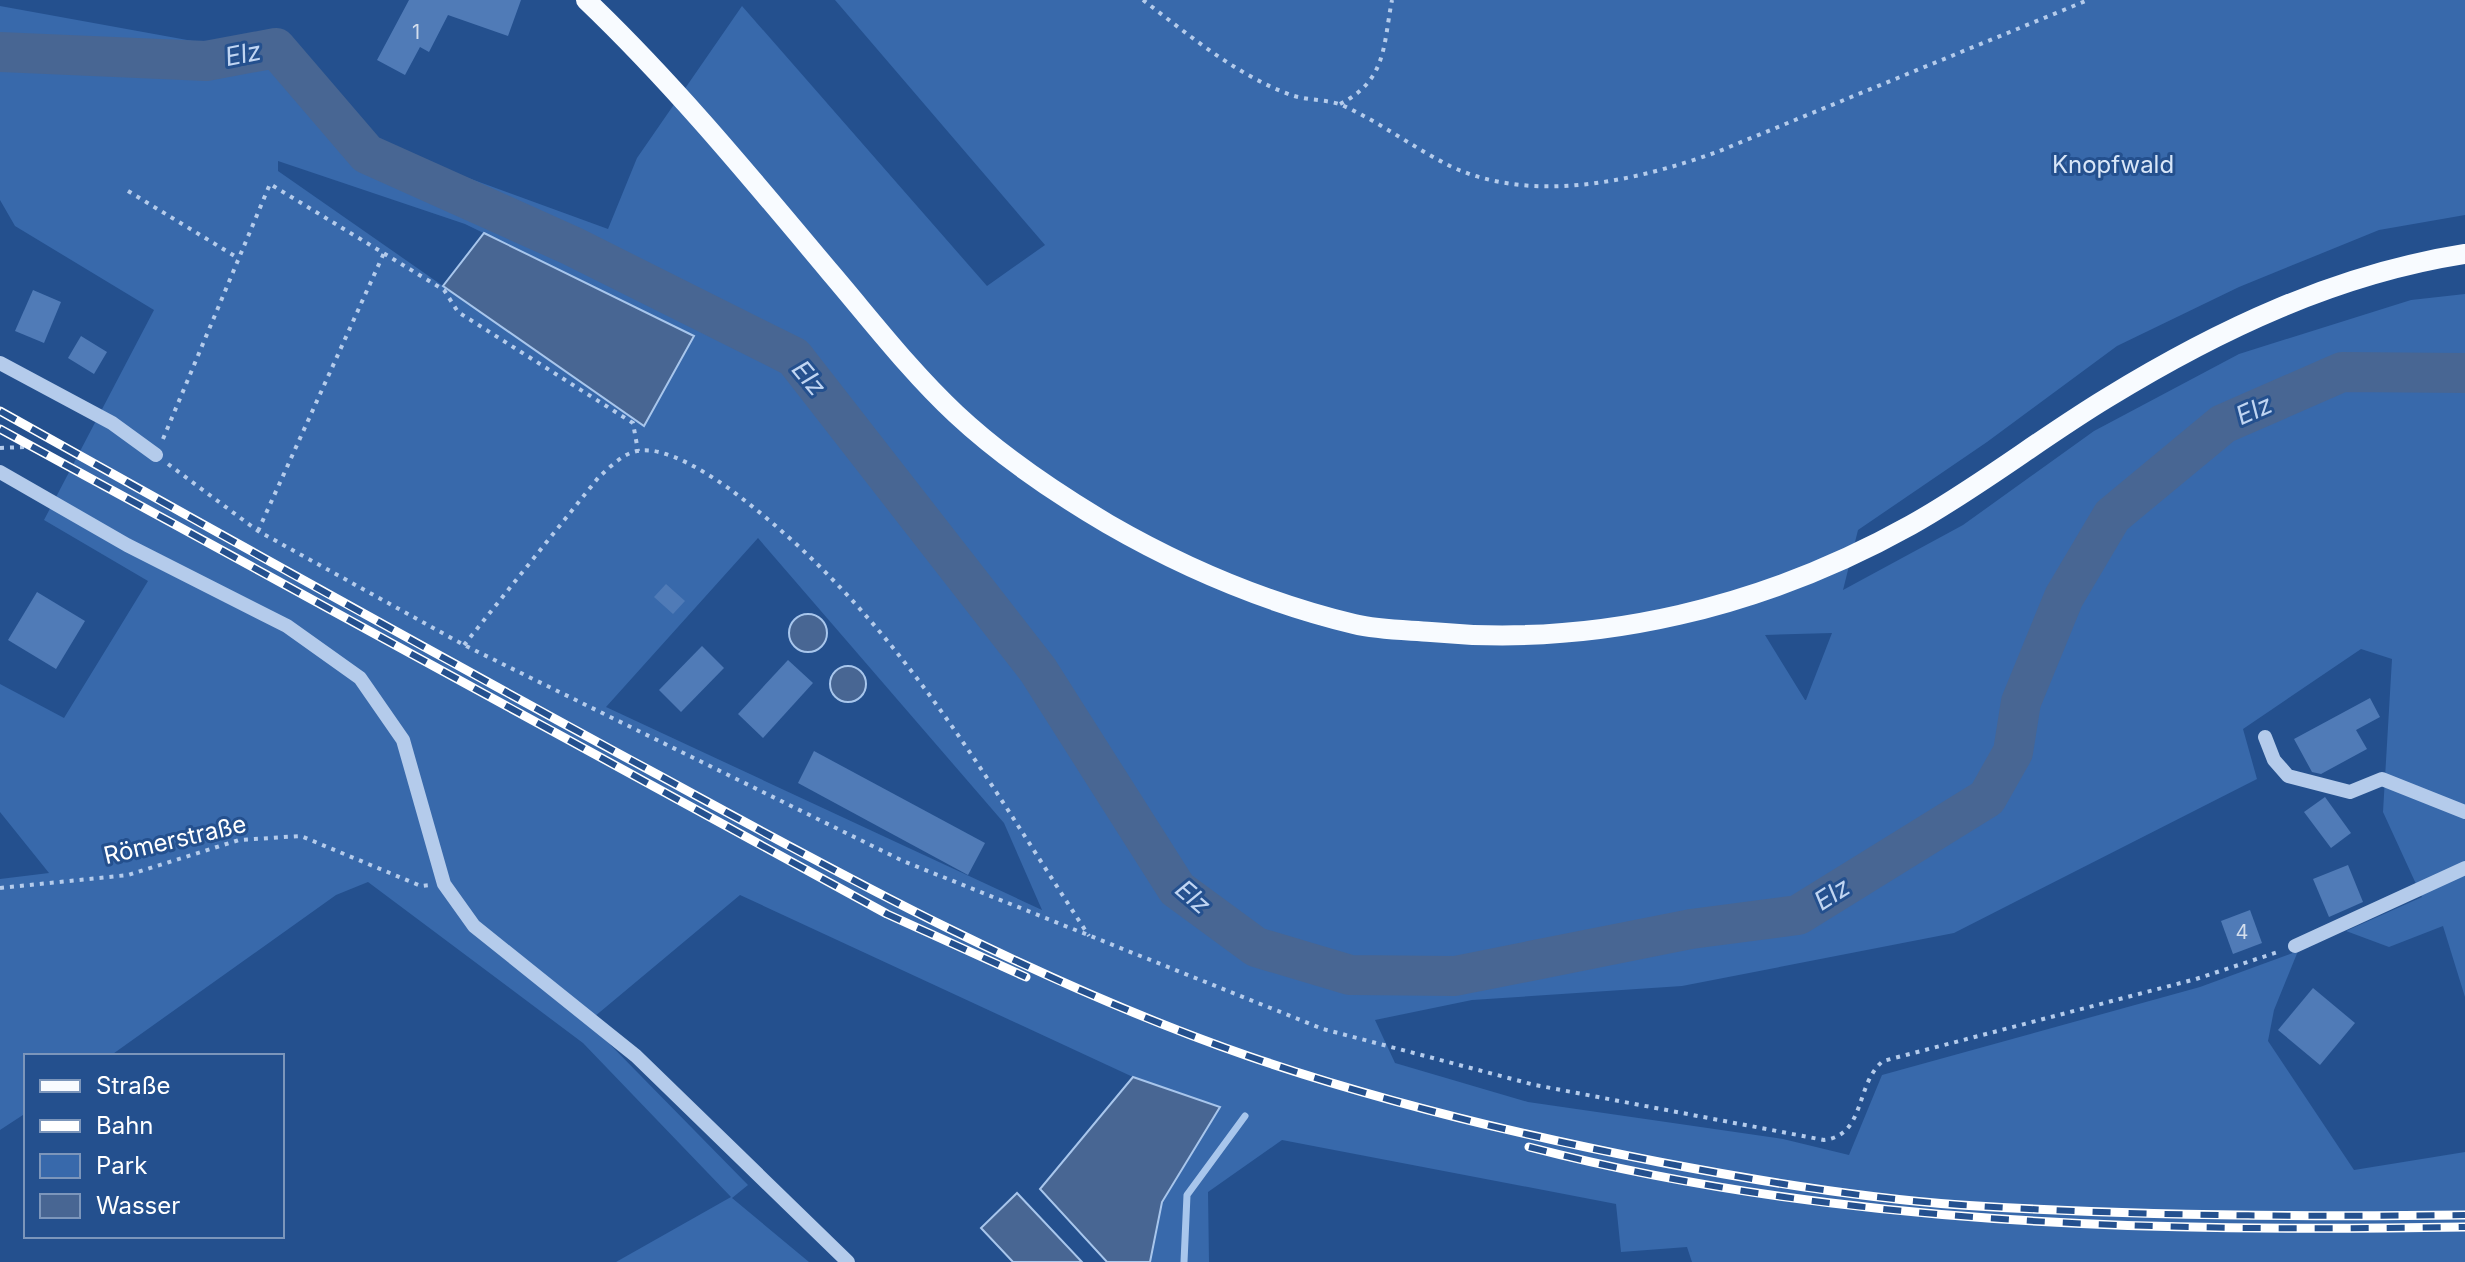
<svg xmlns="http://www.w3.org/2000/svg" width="2465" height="1262" font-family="Inter,sans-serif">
<rect width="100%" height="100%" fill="#24508e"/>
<path fill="#3869ab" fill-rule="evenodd" d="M835 0H2465V215L2379 230 2239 287 2117 346 1987 442 1858 530 1843 590 1963 525 2094 431 2239 354 2411 300 2465 294V997L2443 926 2389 947 2346 931 2422 897 2383 812 2392 659 2361 649 2243 729 2257 779 1954 933 1682 986 1472 1000 1375 1020 1395 1063 1528 1102 1783 1139 1849 1155 1882 1075 2200 987 2298 951 2274 1010 2268 1041 2354 1170 2465 1152V1262H1692L1687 1247 1621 1252 1616 1204 1282 1140 1208 1192 1209 1262H1150L1162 1203 1220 1107 1133 1077 740 895 588 1022 748 1185 732 1198 809 1262H616L731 1197 583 1043 368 882 336 895 110 1056H26V1113L0 1130V879L49 873 0 812V684L64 718 148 581 44 520 154 310 15 226 0 200V6L286 58 378 145 608 229 637 158 742 6 987 286 1045 245ZM278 161 465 224 693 336 644 426 278 171ZM758 538 1004 823 1042 910 606 707ZM1832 633 1806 700H1805L1765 635Z"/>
<g fill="#486693" stroke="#a8c6ec" stroke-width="2">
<polygon points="484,233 694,336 644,426 443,286"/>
<circle cx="808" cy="633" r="19"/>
<circle cx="848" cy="684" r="18"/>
<polygon points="1133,1077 1220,1107 1162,1202 1150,1262 1107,1262 1040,1189"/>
<polygon points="1017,1193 1082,1262 1013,1262 981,1228"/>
</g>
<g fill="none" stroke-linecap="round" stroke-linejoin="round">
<polyline stroke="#a8c6ec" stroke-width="7" points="1184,1262 1187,1195 1245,1116"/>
<polyline stroke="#486693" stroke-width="40" points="0,52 206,61 276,48 367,154 572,246 794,357 1038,670 1177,889 1256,947 1350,975 1455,976 1691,929 1798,915 1987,798 2013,752 2021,702 2064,597 2112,516 2223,424 2342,372 2465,373"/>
</g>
<g fill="#507bb7">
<polygon points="409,0 521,0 508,36 448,15 429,52 420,47 405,75 377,60"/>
<polygon points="33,290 61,302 44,343 15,331"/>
<polygon points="81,336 107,352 94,374 68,358"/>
<polygon points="666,584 685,601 673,614 654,597"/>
<polygon points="37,592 85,621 56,669 8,640"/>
<polygon points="702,646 724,668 681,712 659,690"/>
<polygon points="788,660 813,683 763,738 738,714"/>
<polygon points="2370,698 2380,717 2356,730 2367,749 2321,774 2312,772 2294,739"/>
<polygon points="814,751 985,843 968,875 798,783"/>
<polygon points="2325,797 2351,833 2331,848 2304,812"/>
<polygon points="2348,865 2363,902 2329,917 2313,879"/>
<polygon points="2250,910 2262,943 2233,954 2221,921"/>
<polygon points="2313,988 2355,1023 2320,1065 2278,1030"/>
</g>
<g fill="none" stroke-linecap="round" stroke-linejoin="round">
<g stroke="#b4cbeb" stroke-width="4" stroke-dasharray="4 6" stroke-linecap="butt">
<path d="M1143 0C1189 35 1236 75 1291 95 1308 101 1329 99 1344 106 1381 123 1414 148 1450 166 1532 205 1636 181 1717 152L2088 0"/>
<path d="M1340 104C1387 80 1383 46 1392 0"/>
<polyline points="128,191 238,258"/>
<polyline points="163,439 270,184 444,290 458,312 633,423 638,451"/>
<polyline points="0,448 25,447"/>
<path d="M168 464 258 531 464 645 903 861 1323 1029 1535 1085 1824 1140C1866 1135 1855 1084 1883 1061L2196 979 2278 952"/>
<polyline points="258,531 384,253"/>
<path d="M464 645 598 478C609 468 622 454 637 451 665 445 710 475 731 490 895 613 979 768 1089 936"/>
<polyline points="0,888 128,875 239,840 301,836 421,886 429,885"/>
</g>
<g stroke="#b4cbeb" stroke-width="14">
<polyline points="0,363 112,423 156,455"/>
<polyline points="0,472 127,545 287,626 360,678 403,740 444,884 474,926 636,1056 848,1262"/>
<polyline points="2265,737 2274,760 2288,776 2350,792 2382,779 2465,812"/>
<polyline points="2295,946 2465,868"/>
</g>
<path stroke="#f8fbff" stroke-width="20" d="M586 0C674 84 752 179 830 272 871 320 910 371 956 414 1002 457 1054 492 1108 524 1186 569 1267 603 1354 624 1379 630 1406 630 1431 632 1598 648 1766 606 1911 525 1979 487 2041 438 2107 398 2218 330 2336 274 2465 254"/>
<defs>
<g id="rail">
<path d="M0 411C220 534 440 657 662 777 852 881 1043 985 1248 1056 1382 1102 1520 1135 1659 1162 1758 1181 1860 1198 1961 1205 2129 1216 2297 1217 2465 1215"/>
<polyline points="0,429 887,914 1026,977"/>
<path d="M1529 1147C1835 1226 2151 1232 2465 1227"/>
</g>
</defs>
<use href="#rail" stroke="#fff" stroke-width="9"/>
<use href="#rail" stroke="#24508e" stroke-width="6" stroke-dasharray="18" stroke-linecap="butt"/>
</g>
<g text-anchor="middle" stroke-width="6" stroke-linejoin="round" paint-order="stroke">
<g font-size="20" fill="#d3deed">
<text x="416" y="39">1</text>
<text x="2242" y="939">4</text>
</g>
<g font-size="24" fill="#d8e6f8" stroke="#24508e">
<text x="2113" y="173">Knopfwald</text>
</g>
<g font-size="24" fill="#fff" stroke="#24508e">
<text transform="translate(175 840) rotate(-13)" y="8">Römerstraße</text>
</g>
<g font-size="26" font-style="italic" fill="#c0d5f2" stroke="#24508e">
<text transform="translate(243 54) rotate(-11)" y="9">Elz</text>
<text transform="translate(809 378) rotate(50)" y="9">Elz</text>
<text transform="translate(2254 410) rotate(-24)" y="9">Elz</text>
<text transform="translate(1832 894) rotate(-32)" y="9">Elz</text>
<text transform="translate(1193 897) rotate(41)" y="9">Elz</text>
</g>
</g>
<rect x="24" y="1054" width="260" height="184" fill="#24508e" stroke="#7c96bb" stroke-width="2"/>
<rect x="40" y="1080" width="40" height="12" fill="#f8fbff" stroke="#7c96bb" stroke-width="2"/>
<text x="96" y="1094" font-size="24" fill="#ffffff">Straße</text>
<rect x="40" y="1120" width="40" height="12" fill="#ffffff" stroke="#7c96bb" stroke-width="2"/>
<text x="96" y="1134" font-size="24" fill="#ffffff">Bahn</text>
<rect x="40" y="1154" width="40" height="24" fill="#3869ab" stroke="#7c96bb" stroke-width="2"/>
<text x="96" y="1174" font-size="24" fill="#ffffff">Park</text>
<rect x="40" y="1194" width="40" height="24" fill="#486693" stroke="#7c96bb" stroke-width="2"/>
<text x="96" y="1214" font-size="24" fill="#ffffff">Wasser</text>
</svg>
